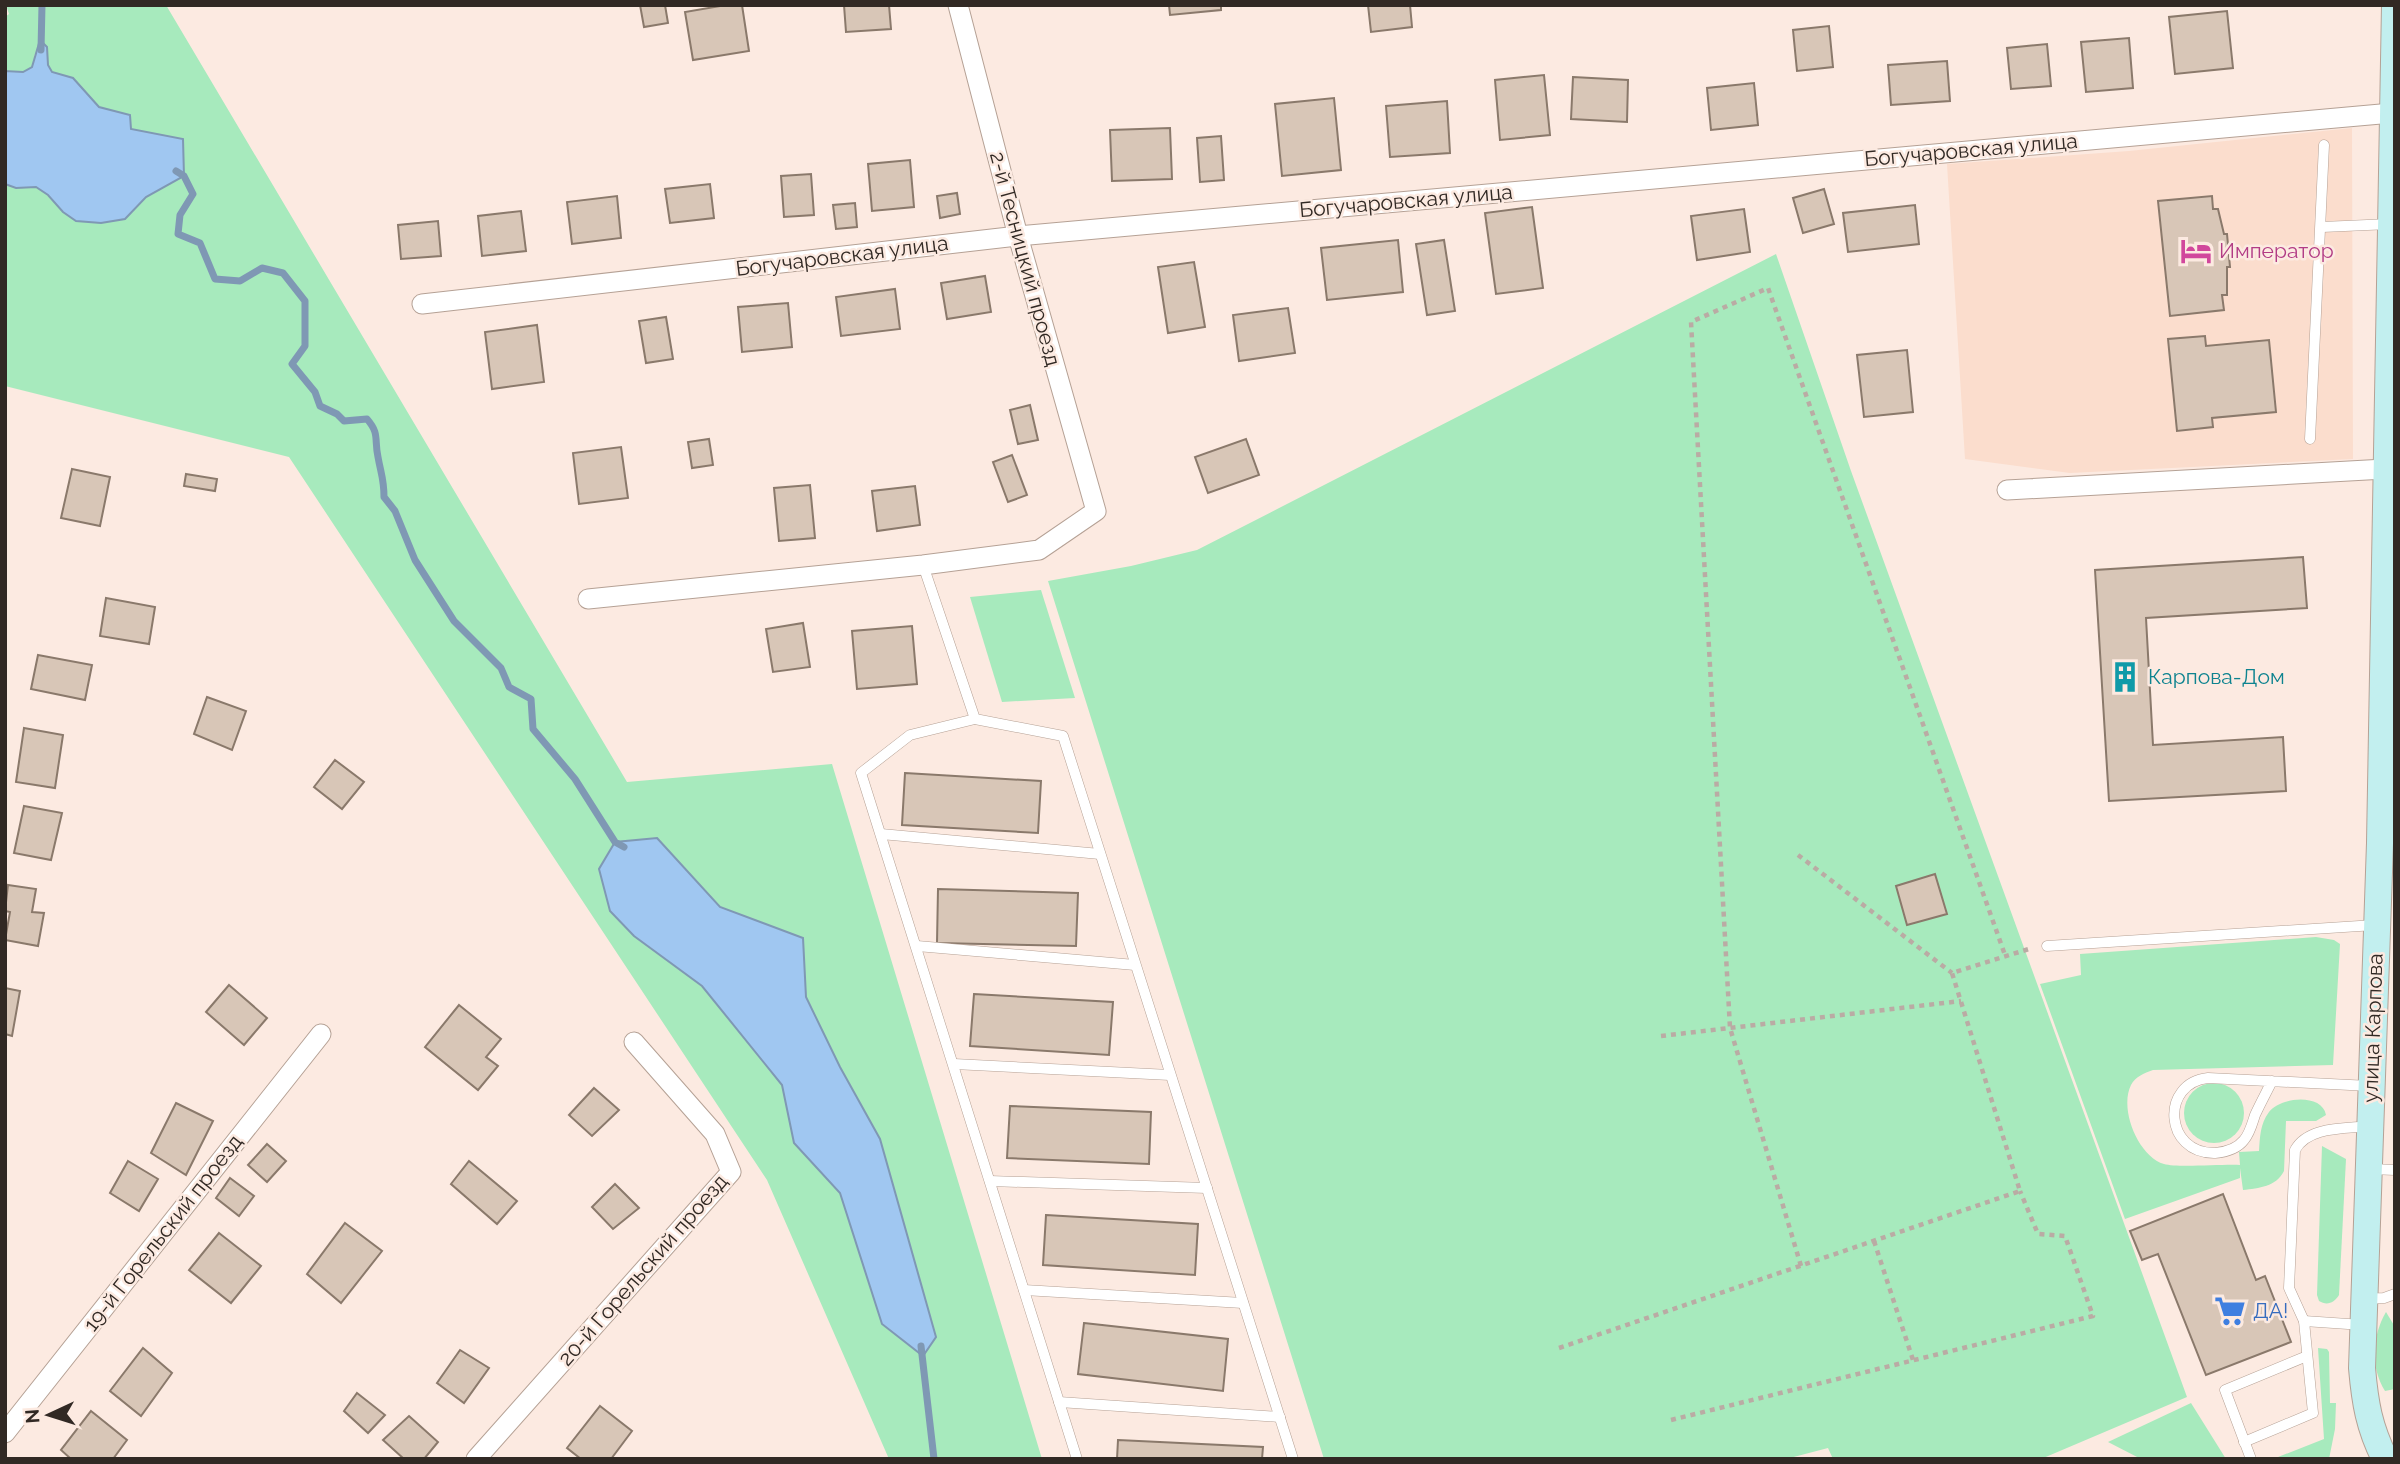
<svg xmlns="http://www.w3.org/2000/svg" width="2400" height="1464" font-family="Raleway,sans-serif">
<rect width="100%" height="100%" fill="#fceae1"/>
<polygon fill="#fbddcd" points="2352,128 2353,459 2070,473 1965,459 1947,164 2129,151"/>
<g fill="#a7eabd" fill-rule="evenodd">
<path d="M6 5H166L627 782 832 764 1042 1459H889L767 1180 289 457 5 386V184C16 188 22 186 33 187 46 188 55 203 63 212L125 219 146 197 183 176 131 129 130 115 99 107 73 78 52 73 48 65 47 47 35 54 32 67 23 72 5 71V17L9 14ZM657 838 720 907 803 938 806 997 840 1067 882 1324 840 1193 794 1143 782 1085 702 986 634 936Z"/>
<polygon points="1776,254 1851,471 2187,1397 2041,1459 1833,1459 1828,1448 1786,1459 1324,1459 1048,581 1131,566 1197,550"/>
<polygon points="1041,590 1075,698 1002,702 970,597"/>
<path d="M2316 937 2334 940 2340 944 2333 1065 2153 1070C2144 1073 2135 1077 2131 1085 2119 1109 2138 1156 2164 1164 2177 1168 2222 1164 2240 1165L2239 1152 2259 1151C2260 1137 2260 1124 2269 1112 2280 1097 2322 1093 2326 1115L2316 1121H2286L2284 1171C2276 1187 2259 1188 2243 1190L2240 1168V1178L2125 1219 2040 984 2081 975 2080 954Z"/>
<circle cx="2214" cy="1113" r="30"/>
<path d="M2322 1146 2346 1159 2339 1295C2334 1303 2327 1306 2319 1301L2317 1295Z"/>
<path d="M2386 1312 2395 1327V1389L2385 1391C2370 1367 2372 1336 2386 1312Z"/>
<polygon points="2318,1348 2327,1349 2329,1352 2330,1403 2336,1403 2335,1429 2329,1459 2273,1459 2324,1439"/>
<polygon points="2191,1403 2226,1459 2141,1459 2108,1442"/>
</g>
<g fill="#a0c7f1" stroke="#7f98b4" stroke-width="2">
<polygon points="40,40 47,47 48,65 52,72 73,78 99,107 130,115 131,129 183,139 184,176 146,197 125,219 101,223 76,221 63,212 48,195 36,187 16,188 5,184 5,71 23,72 32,67"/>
<polygon points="657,838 720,907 803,938 806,997 840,1067 880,1139 936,1337 923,1356 882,1324 840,1193 794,1143 782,1085 702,986 634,936 610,911 599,869 615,842"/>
</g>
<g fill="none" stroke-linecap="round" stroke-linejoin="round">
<g stroke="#7f98b4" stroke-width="7">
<polyline points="41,50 42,5"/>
<path d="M176 171 184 176 193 194 180 215 178 234 200 243 215 279 240 281 262 268 283 273 305 301V346L292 364 315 392 320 406 337 414 344 421 367 419C380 434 374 439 378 457 381 474 384 479 384 497L395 511 415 560 454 621 501 668 509 687 531 699 533 729 575 779 615 842 624 847"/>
<polyline points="921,1346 934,1459"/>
</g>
</g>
<g fill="#d8c6b7" stroke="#8a796b" stroke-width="2">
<polygon points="640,5 665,5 668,23 644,27"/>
<polygon points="726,5 742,5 749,51 693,60 685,12"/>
<polygon points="844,5 889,5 891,29 846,32"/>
<polygon points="1169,5 1221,5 1221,10 1170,15"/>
<polygon points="1368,5 1410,5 1412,27 1371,32"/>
<polygon points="2227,11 2233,68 2175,74 2169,17"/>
<polygon points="1829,26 1833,67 1797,71 1793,30"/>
<polygon points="2129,38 2133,88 2086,92 2081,42"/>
<polygon points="2047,44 2051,86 2011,89 2007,48"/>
<polygon points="1947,61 1950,101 1891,105 1888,65"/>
<polygon points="1544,75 1550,135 1500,140 1495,80"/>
<polygon points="1573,77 1628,80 1627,122 1571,119"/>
<polygon points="1754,83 1758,125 1711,130 1707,88"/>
<polygon points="1334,98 1341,170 1282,176 1275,104"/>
<polygon points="1447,101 1450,153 1390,157 1386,106"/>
<polygon points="1170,128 1172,179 1112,181 1110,130"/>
<polygon points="1221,136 1224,180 1200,182 1197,138"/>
<polygon points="910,160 914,207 872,211 868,164"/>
<polygon points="811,174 814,215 784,217 781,176"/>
<polygon points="710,184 714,218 670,223 665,189"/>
<polygon points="1824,189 1834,224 1803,233 1793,198"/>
<polygon points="957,193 960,214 940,218 937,196"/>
<polygon points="617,196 621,238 572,244 567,202"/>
<polygon points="2212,196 2213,209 2218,209 2224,234 2227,234 2230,267 2227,267 2227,295 2222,295 2224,310 2170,316 2158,201"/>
<polygon points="855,203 857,227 836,229 833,205"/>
<polygon points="1915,205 1919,244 1848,252 1843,213"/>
<polygon points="1532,207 1543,288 1496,294 1485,213"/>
<polygon points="1744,209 1750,252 1697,260 1691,216"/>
<polygon points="521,211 526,251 482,256 478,216"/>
<polygon points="438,221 441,256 401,259 398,225"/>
<polygon points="1398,240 1403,292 1327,300 1321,248"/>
<polygon points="1444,240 1455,311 1427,315 1416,244"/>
<polygon points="1194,262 1205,327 1168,333 1158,267"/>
<polygon points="985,276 991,312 947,319 941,283"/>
<polygon points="895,289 900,329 841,336 836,297"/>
<polygon points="788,303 792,347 742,352 738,307"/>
<polygon points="1288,308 1295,353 1239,361 1233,315"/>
<polygon points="666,317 673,359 646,363 639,321"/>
<polygon points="537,325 544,382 492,389 485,332"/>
<polygon points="2205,336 2206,346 2269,340 2276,412 2212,418 2213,427 2177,431 2168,339"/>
<polygon points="1907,350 1913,412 1864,417 1857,355"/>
<polygon points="1030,405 1038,440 1018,444 1010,410"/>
<polygon points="709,439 713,465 692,468 688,442"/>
<polygon points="1246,439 1259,475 1208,493 1195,457"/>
<polygon points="621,447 628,498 579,504 573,453"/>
<polygon points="1012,455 1027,495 1008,502 993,462"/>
<polygon points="72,469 110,477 100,526 61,518"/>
<polygon points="186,474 217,479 215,491 184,486"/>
<polygon points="810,485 815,538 779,541 774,488"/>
<polygon points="915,486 920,525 877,531 872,491"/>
<polygon points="2303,557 2307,608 2146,618 2153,745 2283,737 2286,791 2109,801 2095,570"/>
<polygon points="106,598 155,607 149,644 100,636"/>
<polygon points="803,623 810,667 773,672 766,629"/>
<polygon points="912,626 917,684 857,689 852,631"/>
<polygon points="38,655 92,665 85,700 31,689"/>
<polygon points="207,697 246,711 232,750 194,734"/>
<polygon points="24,728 63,735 55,788 16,782"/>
<polygon points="335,760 364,782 342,809 314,787"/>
<polygon points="905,773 1041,781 1038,833 902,825"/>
<polygon points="24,806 62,813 51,860 14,853"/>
<polygon points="1935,874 1947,914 1907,925 1896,886"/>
<polygon points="8,885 36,889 32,912 44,913 38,946 5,940 10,912 5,911"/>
<polygon points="938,889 1078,893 1076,946 937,943"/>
<polygon points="229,985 267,1018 244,1045 206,1012"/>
<polygon points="5,988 20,991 12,1036 5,1034"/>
<polygon points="974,994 1113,1002 1109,1055 970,1046"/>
<polygon points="459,1005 501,1039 486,1057 498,1066 478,1090 425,1047"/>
<polygon points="594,1088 619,1110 592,1136 569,1115"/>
<polygon points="176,1103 213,1121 186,1175 151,1153"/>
<polygon points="1010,1106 1151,1112 1149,1164 1007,1158"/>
<polygon points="267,1144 286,1161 267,1182 248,1165"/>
<polygon points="128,1161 158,1179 139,1211 110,1193"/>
<polygon points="469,1161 517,1201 497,1224 451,1184"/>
<polygon points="230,1178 254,1196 239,1216 216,1198"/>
<polygon points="615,1184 639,1208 613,1229 592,1207"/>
<polygon points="2223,1194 2256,1280 2265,1276 2291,1342 2206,1375 2158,1254 2142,1260 2130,1231"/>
<polygon points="1046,1215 1198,1224 1195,1275 1043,1265"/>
<polygon points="345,1223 382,1251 341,1303 307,1274"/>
<polygon points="219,1233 261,1266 231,1303 189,1270"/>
<polygon points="1084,1323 1228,1339 1223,1391 1078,1374"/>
<polygon points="143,1348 172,1373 141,1416 110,1391"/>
<polygon points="460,1350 489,1368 464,1403 437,1383"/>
<polygon points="357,1393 385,1415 368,1433 344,1411"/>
<polygon points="600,1406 632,1431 611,1459 581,1459 567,1448"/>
<polygon points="91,1411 127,1440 113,1459 71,1459 61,1450"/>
<polygon points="409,1416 438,1442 424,1459 404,1459 383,1440"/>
<polygon points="1118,1440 1263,1447 1262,1459 1117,1459"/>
</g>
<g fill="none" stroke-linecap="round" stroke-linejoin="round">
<defs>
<g id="service">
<polyline points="2322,227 2390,224"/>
<polyline points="2310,439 2324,145"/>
<polyline points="923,565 975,719 1063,736 1293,1459"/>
<polyline points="975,719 910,735 861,773 1077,1459"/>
<polyline points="881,834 1100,854"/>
<polyline points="917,946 1135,965"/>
<polyline points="2047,946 2375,925"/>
<polyline points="954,1064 1170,1075"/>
<path d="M2272 1081C2266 1093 2260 1104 2255 1115 2252 1124 2250 1133 2244 1140 2237 1149 2226 1152 2215 1153 2164 1154 2160 1083 2208 1078L2370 1086"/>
<polyline points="2371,1169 2395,1170"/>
<polyline points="990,1181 1207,1188"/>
<polyline points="1024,1290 1243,1303"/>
<polyline points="2365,1299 2384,1298 2395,1294"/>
<polyline points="2304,1321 2363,1325"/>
<polyline points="1059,1402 1280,1417"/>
<path d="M2244 1442 2313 1413 2304 1321 2289 1288 2295 1150C2308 1126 2345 1129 2370 1126"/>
<polyline points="2251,1459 2225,1390 2307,1356"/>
</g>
<g id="minor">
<polyline points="422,304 1018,236 2392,113"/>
<polyline points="2007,490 2385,469"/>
<polyline points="588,599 923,565 1039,550 1096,511 1018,236 958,5"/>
<polyline points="5,1433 321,1034"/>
<polyline points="476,1459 731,1172 715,1134 634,1042"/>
</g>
<path id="secondary" d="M2385 1459C2369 1427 2365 1403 2362 1368L2380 843 2395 5"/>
</defs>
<use href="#service" stroke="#b5a195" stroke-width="11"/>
<use href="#minor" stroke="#b5a195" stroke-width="21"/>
<use href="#secondary" stroke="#b5a195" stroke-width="28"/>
<g stroke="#baaba4" stroke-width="4.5" stroke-dasharray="5 5" stroke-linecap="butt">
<polyline points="1798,855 1952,973"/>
<polyline points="1661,1036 1961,1001"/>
<polyline points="1874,1241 1913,1360"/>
<polyline points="1801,1266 1730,1028 1691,322 1768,288 2005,955"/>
<polyline points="1559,1348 2020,1191 1952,973 2032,948"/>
<polyline points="1671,1420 2093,1316 2065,1236 2038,1234 2020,1191"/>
</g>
<use href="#service" stroke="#fff" stroke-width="10"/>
<use href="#minor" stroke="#fff" stroke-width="19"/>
<use href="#secondary" stroke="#c2efef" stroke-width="26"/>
</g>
<defs>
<symbol id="hotel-bare" viewBox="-9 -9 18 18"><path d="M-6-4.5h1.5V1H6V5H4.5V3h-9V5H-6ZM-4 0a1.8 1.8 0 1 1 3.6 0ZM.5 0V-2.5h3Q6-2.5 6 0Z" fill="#d1479c" stroke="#fceae1" stroke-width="2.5" paint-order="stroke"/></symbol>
<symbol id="building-bare" viewBox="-9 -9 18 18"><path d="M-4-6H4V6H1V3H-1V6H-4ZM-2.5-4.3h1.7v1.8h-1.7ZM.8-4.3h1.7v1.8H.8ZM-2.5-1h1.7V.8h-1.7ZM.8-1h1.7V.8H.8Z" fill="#0f9aa8" stroke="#fceae1" stroke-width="2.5" paint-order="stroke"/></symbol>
<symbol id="supermarket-bare" viewBox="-9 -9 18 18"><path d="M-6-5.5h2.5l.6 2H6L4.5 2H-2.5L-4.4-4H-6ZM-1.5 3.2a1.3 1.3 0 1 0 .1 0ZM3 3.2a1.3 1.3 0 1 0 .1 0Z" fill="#3f7fe0" stroke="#fceae1" stroke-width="2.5" paint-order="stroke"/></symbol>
</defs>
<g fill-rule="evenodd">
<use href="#hotel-bare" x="2174" y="229" width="44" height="44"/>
<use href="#building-bare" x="2103" y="655" width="44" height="44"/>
<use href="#supermarket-bare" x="2208" y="1289" width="44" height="44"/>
</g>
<g text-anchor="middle" stroke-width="5" stroke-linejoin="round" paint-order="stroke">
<g font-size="21" fill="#312924" stroke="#fceae1">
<text transform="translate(1971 150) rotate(-5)" y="7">Богучаровская улица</text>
<text transform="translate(1406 201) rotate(-5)" y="7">Богучаровская улица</text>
<text transform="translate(842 256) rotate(-7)" y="7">Богучаровская улица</text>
<text transform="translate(1025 259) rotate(75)" y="7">2-й Тесницкий проезд</text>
<text transform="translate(2373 1028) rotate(-88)" y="7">улица Карпова</text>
<text transform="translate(163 1233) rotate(-52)" y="7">19-й Горельский проезд</text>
<text transform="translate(643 1270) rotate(-49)" y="7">20-й Горельский проезд</text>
</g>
<g font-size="21" fill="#b23c85" stroke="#fceae1" text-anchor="start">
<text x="2219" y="258">Император</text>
</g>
<g font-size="21" fill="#0d838f" stroke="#fceae1" text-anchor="start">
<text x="2148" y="684">Карпова-Дом</text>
</g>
<g font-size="21" fill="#366cbe" stroke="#fceae1" text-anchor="start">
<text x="2253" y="1318">ДА!</text>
</g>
</g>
<rect width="2400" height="1464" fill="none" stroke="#312924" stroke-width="14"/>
<g transform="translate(49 1415) rotate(266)" stroke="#fceae1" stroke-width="5" paint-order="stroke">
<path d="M0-5L12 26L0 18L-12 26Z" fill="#312924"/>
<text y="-10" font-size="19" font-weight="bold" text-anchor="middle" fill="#312924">N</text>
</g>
</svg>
